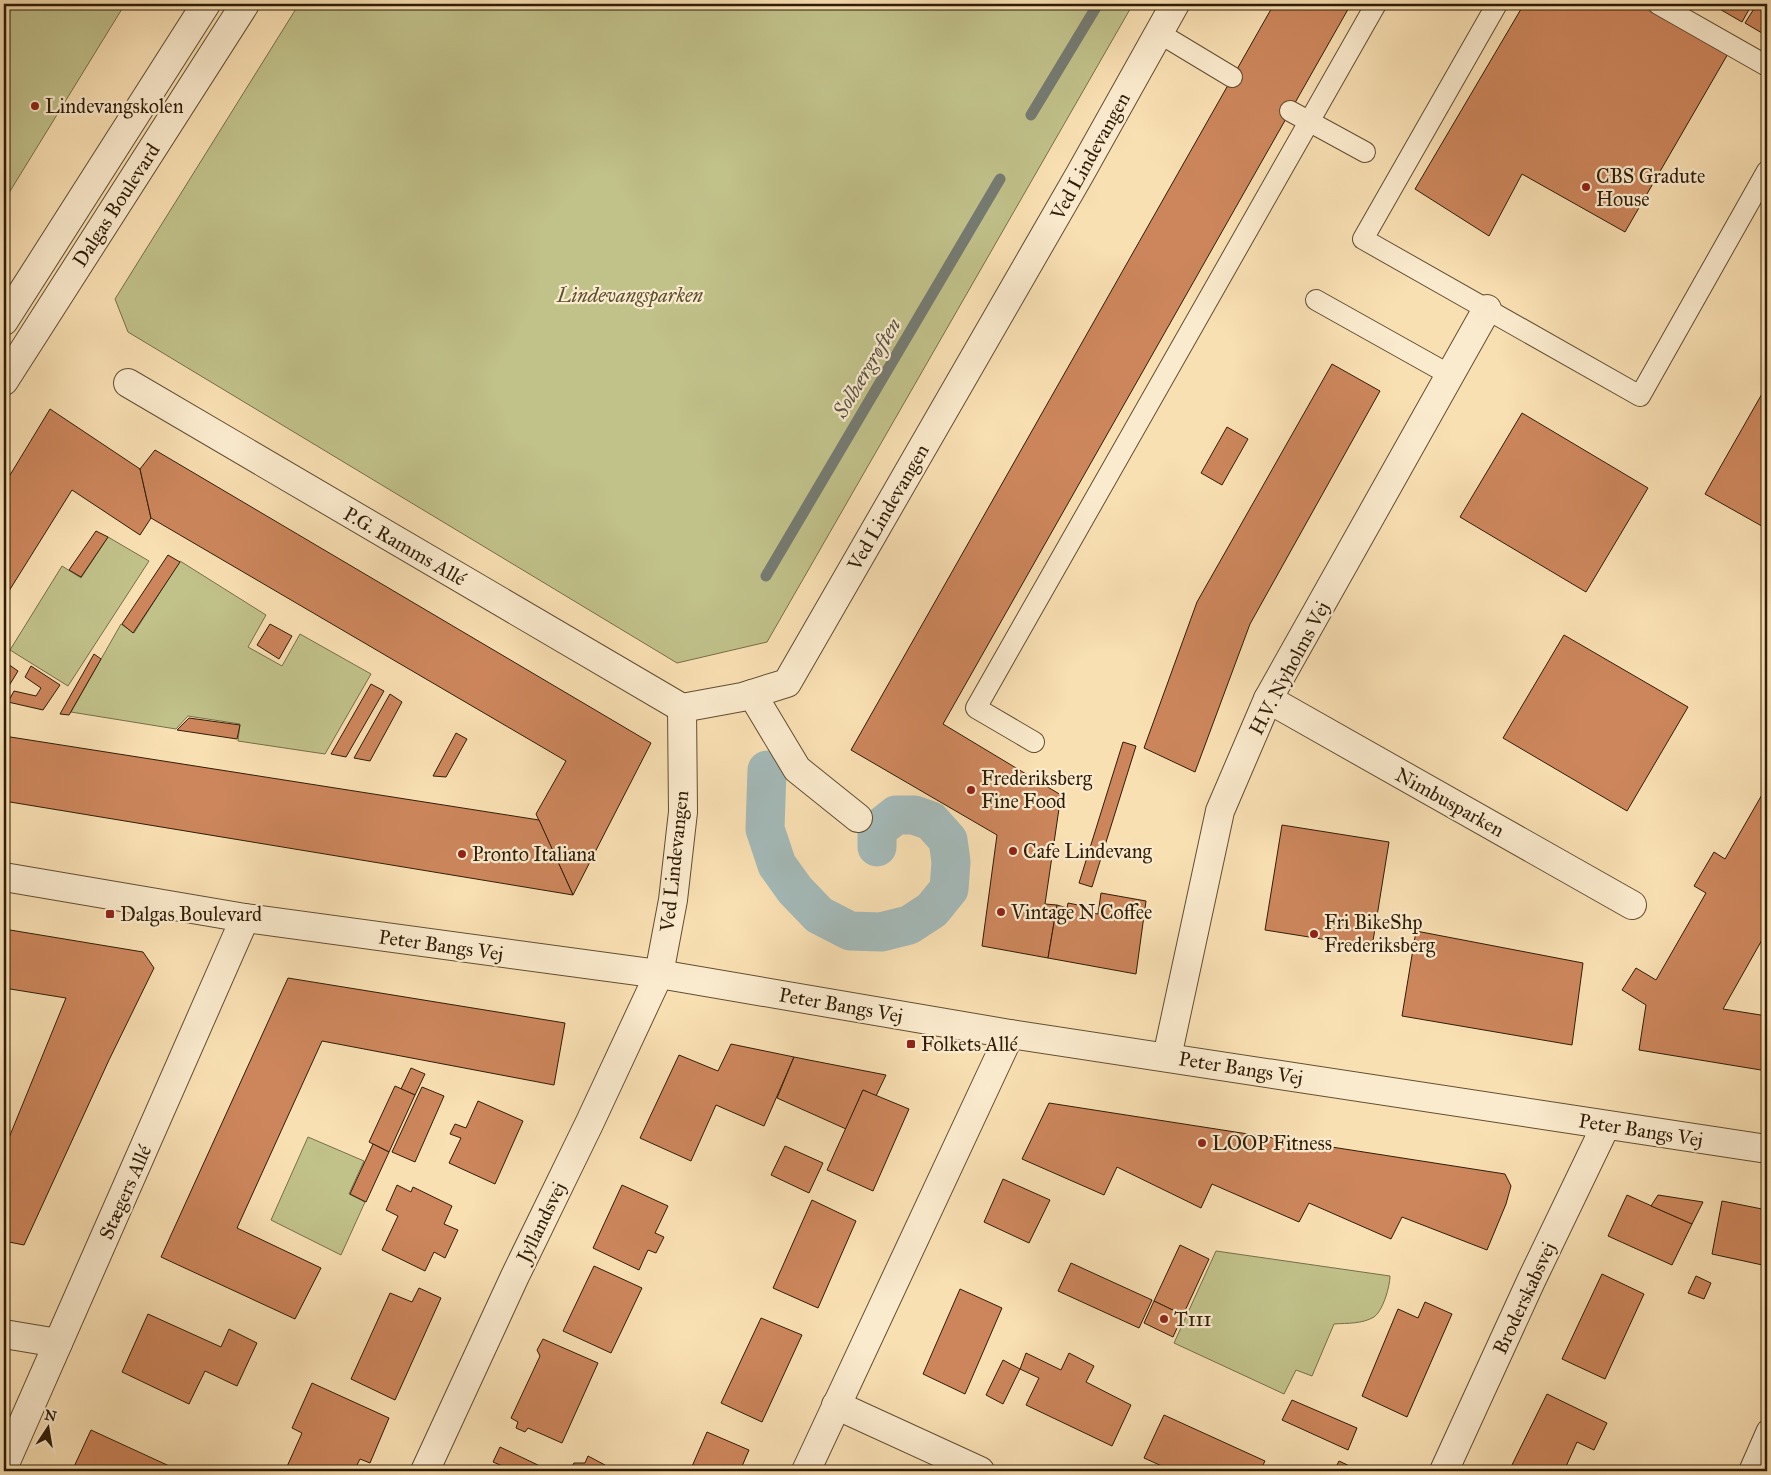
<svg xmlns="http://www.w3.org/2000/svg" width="1771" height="1475" font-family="'IM FELL Great Primer',serif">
<rect width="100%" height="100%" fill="#f9e0b3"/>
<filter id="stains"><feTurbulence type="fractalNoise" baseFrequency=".004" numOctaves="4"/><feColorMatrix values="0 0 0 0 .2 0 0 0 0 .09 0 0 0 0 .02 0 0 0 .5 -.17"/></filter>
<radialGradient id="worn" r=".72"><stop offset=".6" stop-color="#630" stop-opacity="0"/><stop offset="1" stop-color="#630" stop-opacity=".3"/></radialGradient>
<g fill="#c1c18a" stroke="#786e48">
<polygon points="4,4 125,4 4,201"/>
<polygon points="299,4 1133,4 767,642 677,663 128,332 115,299"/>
<polygon points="108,537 149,561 68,686 10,650 62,566 81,578"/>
<polygon points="180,561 266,615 248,647 282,666 300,634 371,674 325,754 238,741 240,724 188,716 176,729 71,712 121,624 134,633"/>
<polygon points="308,1137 364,1161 349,1194 365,1202 341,1255 271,1220"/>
<path d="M1216 1251 1390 1276C1390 1286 1383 1311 1374 1317 1362 1324 1348 1323 1334 1324L1312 1376 1296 1370 1284 1394 1174 1343Z"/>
</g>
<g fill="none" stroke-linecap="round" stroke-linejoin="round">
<g stroke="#757b72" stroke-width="11">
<polyline points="1031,115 1098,4"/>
<polyline points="766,576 1000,179"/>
</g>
<polyline stroke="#a4bab9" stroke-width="39" points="767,770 765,829 777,865 795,890 819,915 850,931 881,932 909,925 932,910 949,889 951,862 948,840 931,821 914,815 896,815 882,826 877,834 877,847"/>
</g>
<g fill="#cd865c" stroke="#2f1c07">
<polygon points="1274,4 1351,4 943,724 1061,795 1045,904 1057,905 1048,958 982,946 997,835 851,750"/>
<polygon points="1524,4 1643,4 1729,52 1625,232 1522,174 1489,236 1415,189"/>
<polygon points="1711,4 1752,4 1742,22"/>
<polygon points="1757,4 1767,4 1767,36 1745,23"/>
<polygon points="1332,364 1380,391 1250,624 1195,772 1144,748 1197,602"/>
<polygon points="1767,385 1767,529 1705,494"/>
<polygon points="50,409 140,469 151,518 140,535 72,490 4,599 4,485"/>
<polygon points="1522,413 1648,488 1586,592 1460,517"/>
<polygon points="1227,427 1248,439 1222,485 1201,473"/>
<polygon points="155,450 651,743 573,895 536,814 566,761 151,518 140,469"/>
<polygon points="96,531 108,537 81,577 69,570"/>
<polygon points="168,555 180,562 133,633 122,624"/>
<polygon points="270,624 292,636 279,659 257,645"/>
<polygon points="1564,635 1688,707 1627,811 1503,738"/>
<polygon points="94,654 101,659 69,715 60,714"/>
<polygon points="8,664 18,671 4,694 4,670"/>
<polygon points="31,666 60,685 43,710 8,702 14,691 36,696 41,688 25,677"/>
<polygon points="371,684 384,691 346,757 331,754"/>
<polygon points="390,694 402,702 370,761 354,758"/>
<polygon points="189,718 240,725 237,739 177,730"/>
<polygon points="456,733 467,739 446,777 433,776"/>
<polygon points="4,736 539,820 573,895 4,801"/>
<polygon points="1123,742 1136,746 1092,887 1079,883"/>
<polygon points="1767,786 1767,931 1723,1009 1767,1016 1767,1071 1639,1050 1646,1005 1622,990 1636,968 1656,980 1706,893 1694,886 1714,852 1725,859"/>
<polygon points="1282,825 1389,842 1372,947 1265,930"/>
<polygon points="1101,893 1146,901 1136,974 1048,958 1057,905 1067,908 1068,903 1088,907 1087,912 1098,914"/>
<polygon points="4,929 143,952 154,968 109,1060 24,1245 4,1241 4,1150 66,998 4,988"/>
<polygon points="1416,931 1583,963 1572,1045 1402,1016"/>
<polygon points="288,978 565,1023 554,1085 322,1041 237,1228 321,1268 295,1319 161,1257"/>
<polygon points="731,1044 794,1057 764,1126 716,1105 691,1161 640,1138 679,1055 718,1071"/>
<polygon points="794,1057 814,1061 886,1075 876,1096 863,1090 846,1129 777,1098"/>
<polygon points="411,1068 425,1074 415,1095 401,1089"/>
<polygon points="395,1086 415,1095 389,1152 369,1142"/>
<polygon points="422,1087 444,1096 415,1162 392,1152"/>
<polygon points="863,1090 909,1109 873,1191 827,1170"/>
<polygon points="478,1101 523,1121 495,1184 449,1163 461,1138 450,1134 455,1124 466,1128"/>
<polygon points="1049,1103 1505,1174 1511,1186 1506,1204 1487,1250 1402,1217 1391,1239 1309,1203 1299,1222 1212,1184 1201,1208 1117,1167 1104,1195 1022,1159"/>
<polygon points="373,1144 389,1152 366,1202 350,1194"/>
<polygon points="785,1146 823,1163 809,1193 771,1175"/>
<polygon points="1003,1179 1050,1200 1029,1243 984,1222"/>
<polygon points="397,1185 411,1192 413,1187 452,1206 444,1224 458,1230 445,1258 434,1252 425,1271 382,1250 398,1216 386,1210"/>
<polygon points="622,1185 668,1206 655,1233 664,1237 656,1253 648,1250 639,1270 593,1248"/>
<polygon points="1627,1195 1692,1224 1672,1265 1608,1236"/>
<polygon points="1658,1195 1703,1202 1692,1224 1651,1206"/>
<polygon points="812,1200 856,1221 818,1308 773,1288"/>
<polygon points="1722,1201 1767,1210 1767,1266 1712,1254"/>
<polygon points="1180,1245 1209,1259 1183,1315 1154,1301"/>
<polygon points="1071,1263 1152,1300 1139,1328 1058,1291"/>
<polygon points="594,1266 642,1288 611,1353 563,1331"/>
<polygon points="1602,1274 1644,1294 1605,1379 1562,1359"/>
<polygon points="1696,1276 1711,1283 1704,1299 1688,1293"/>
<polygon points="419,1288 441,1298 395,1400 351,1379 390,1293 412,1302"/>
<polygon points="960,1289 1002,1308 965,1394 923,1374"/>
<polygon points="1154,1301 1183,1315 1173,1337 1144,1323"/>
<polygon points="1425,1302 1452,1314 1407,1417 1362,1396 1398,1309 1418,1318"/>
<polygon points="148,1314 221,1347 229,1329 257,1343 237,1386 205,1371 189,1404 122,1372"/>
<polygon points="761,1318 802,1335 762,1422 721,1403"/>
<polygon points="543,1339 598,1363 562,1443 528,1428 525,1432 516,1428 518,1422 511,1418 540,1356 537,1350"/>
<polygon points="1026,1353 1061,1370 1069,1353 1094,1366 1086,1382 1131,1405 1112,1446 1026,1405 1039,1378 1020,1369"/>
<polygon points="1003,1360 1020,1369 1003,1404 986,1395"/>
<polygon points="312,1383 389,1418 370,1463 360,1459 354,1471 285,1471 302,1433 292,1428"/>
<polygon points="1547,1394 1607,1423 1594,1450 1577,1442 1564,1471 1509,1471"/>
<polygon points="1292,1400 1357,1428 1348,1450 1282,1420"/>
<polygon points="1164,1415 1265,1461 1260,1471 1173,1471 1144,1458"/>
<polygon points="91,1430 178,1470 178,1471 72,1471"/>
<polygon points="707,1432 749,1450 740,1471 690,1471"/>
<polygon points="500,1447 540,1466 537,1471 514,1471 493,1462"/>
<polygon points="588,1456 605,1465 603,1471 569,1471 574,1463 585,1463"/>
<polygon points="1339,1461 1360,1471 1334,1471"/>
</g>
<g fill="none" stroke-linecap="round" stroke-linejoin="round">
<defs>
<g id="service">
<polyline points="1497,4 1363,239 1640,396 1767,171"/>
<polyline points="1658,4 1767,66"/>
<polyline points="1159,33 1232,77"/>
<polyline points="1290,111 1365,152"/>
<polyline points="1316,300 1450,375"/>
<polyline points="1034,742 976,708 1376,4"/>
<polyline points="1749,1471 1767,1430"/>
</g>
<polyline id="pedestrian" points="752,694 797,769 858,818"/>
<g id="minor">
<polyline points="128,383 682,708"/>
<polyline points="1268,699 1632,905"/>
<polyline points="682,708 742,697 787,683 1080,174 1175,4"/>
<polyline points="1167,1057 1220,811 1268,699 1487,309"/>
<polyline points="4,1334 58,1343"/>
<polyline points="836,1405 980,1471"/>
<polyline points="4,1466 245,918"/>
<polyline points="425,1471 515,1276 589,1124 659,974 673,900 683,812 682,708"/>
<polyline points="806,1471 1010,1034"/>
<polyline points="1444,1471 1531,1281 1606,1125"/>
</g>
<g id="tertiary">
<polyline points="4,321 206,4"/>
<polyline points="4,381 245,4"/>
<polyline points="4,877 245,918 659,974 1010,1034 1767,1149"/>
</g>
</defs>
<use href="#service" stroke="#624d32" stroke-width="22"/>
<use href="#pedestrian" stroke="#624d32" stroke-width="30"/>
<use href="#minor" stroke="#624d32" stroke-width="30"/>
<use href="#tertiary" stroke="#624d32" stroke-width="30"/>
<use href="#service" stroke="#fbebce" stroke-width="20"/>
<use href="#pedestrian" stroke="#fbebce" stroke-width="28"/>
<use href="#minor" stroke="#fbebce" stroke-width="28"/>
<use href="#tertiary" stroke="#fbebce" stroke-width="28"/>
</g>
<g fill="#8f2418" stroke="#fbebce" stroke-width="2">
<circle cx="35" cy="106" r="5"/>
<circle cx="1586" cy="187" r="5"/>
<circle cx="971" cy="790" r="5"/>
<circle cx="1013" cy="851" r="5"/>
<circle cx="462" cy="854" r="5"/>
<circle cx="1001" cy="912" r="5"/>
<rect x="105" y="909" width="10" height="10" rx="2.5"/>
<circle cx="1314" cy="934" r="5"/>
<rect x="906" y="1039" width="10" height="10" rx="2.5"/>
<circle cx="1202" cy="1143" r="5"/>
<circle cx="1164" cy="1319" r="5"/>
</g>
<g text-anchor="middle" stroke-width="4.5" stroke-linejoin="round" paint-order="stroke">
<g font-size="20" fill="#2f1c07" stroke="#fbebce" text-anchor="start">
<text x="45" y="113">Lindevangskolen</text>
<text x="1596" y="183">CBS Gradute<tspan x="1596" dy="23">House</tspan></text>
<text x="981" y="785">Frederiksberg<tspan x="981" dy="23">Fine Food</tspan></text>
<text x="1023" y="858">Cafe Lindevang</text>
<text x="472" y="861">Pronto Italiana</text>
<text x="1011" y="919">Vintage N Coffee</text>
<text x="120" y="921">Dalgas Boulevard</text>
<text x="1324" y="929">Fri BikeShp<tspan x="1324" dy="23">Frederiksberg</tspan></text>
<text x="921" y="1051">Folkets Allé</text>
<text x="1212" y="1150">LOOP Fitness</text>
<text x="1174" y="1326">T111</text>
</g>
<g font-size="20" fill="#2f1c07" stroke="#fbebce">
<text transform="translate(1090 156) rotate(-61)" y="7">Ved Lindevangen</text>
<text transform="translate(116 205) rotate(-57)" y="7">Dalgas Boulevard</text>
<text transform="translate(888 507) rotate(-60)" y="7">Ved Lindevangen</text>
<text transform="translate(405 546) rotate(30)" y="7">P.G. Ramms Allé</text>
<text transform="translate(1289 668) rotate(-62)" y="7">H.V. Nyholms Vej</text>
<text transform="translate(1450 802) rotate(29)" y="7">Nimbusparken</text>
<text transform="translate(674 861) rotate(-84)" y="7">Ved Lindevangen</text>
<text transform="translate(441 945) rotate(8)" y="7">Peter Bangs Vej</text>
<text transform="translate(841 1005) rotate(10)" y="7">Peter Bangs Vej</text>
<text transform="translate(1241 1068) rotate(9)" y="7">Peter Bangs Vej</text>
<text transform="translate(1641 1130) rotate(9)" y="7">Peter Bangs Vej</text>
<text transform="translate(125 1192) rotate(-66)" y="7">Stægers Allé</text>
<text transform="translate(541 1222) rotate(-64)" y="7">Jyllandsvej</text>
<text transform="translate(1524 1298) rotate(-65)" y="7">Broderskabsvej</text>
</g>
<g font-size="20" font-style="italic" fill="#5b4e2e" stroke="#fbebce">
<text x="630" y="302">Lindevangsparken</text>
</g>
<g font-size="21" font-style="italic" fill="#585345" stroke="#fbebce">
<text transform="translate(867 368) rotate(-59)" y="7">Solbærgrøften</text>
</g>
</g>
<rect width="1771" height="1475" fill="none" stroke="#f9e0b3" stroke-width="20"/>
<rect x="5" y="5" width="1761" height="1465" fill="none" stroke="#2f1c07" stroke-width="2.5"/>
<rect x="10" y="10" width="1751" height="1455" fill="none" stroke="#2f1c07"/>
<g transform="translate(48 1428) rotate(12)" stroke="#fbebce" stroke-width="4" paint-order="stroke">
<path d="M0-4L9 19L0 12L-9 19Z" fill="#2f1c07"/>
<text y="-8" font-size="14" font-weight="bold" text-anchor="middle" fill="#2f1c07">N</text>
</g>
<rect width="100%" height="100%" filter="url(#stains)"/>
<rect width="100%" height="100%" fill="url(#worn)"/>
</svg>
